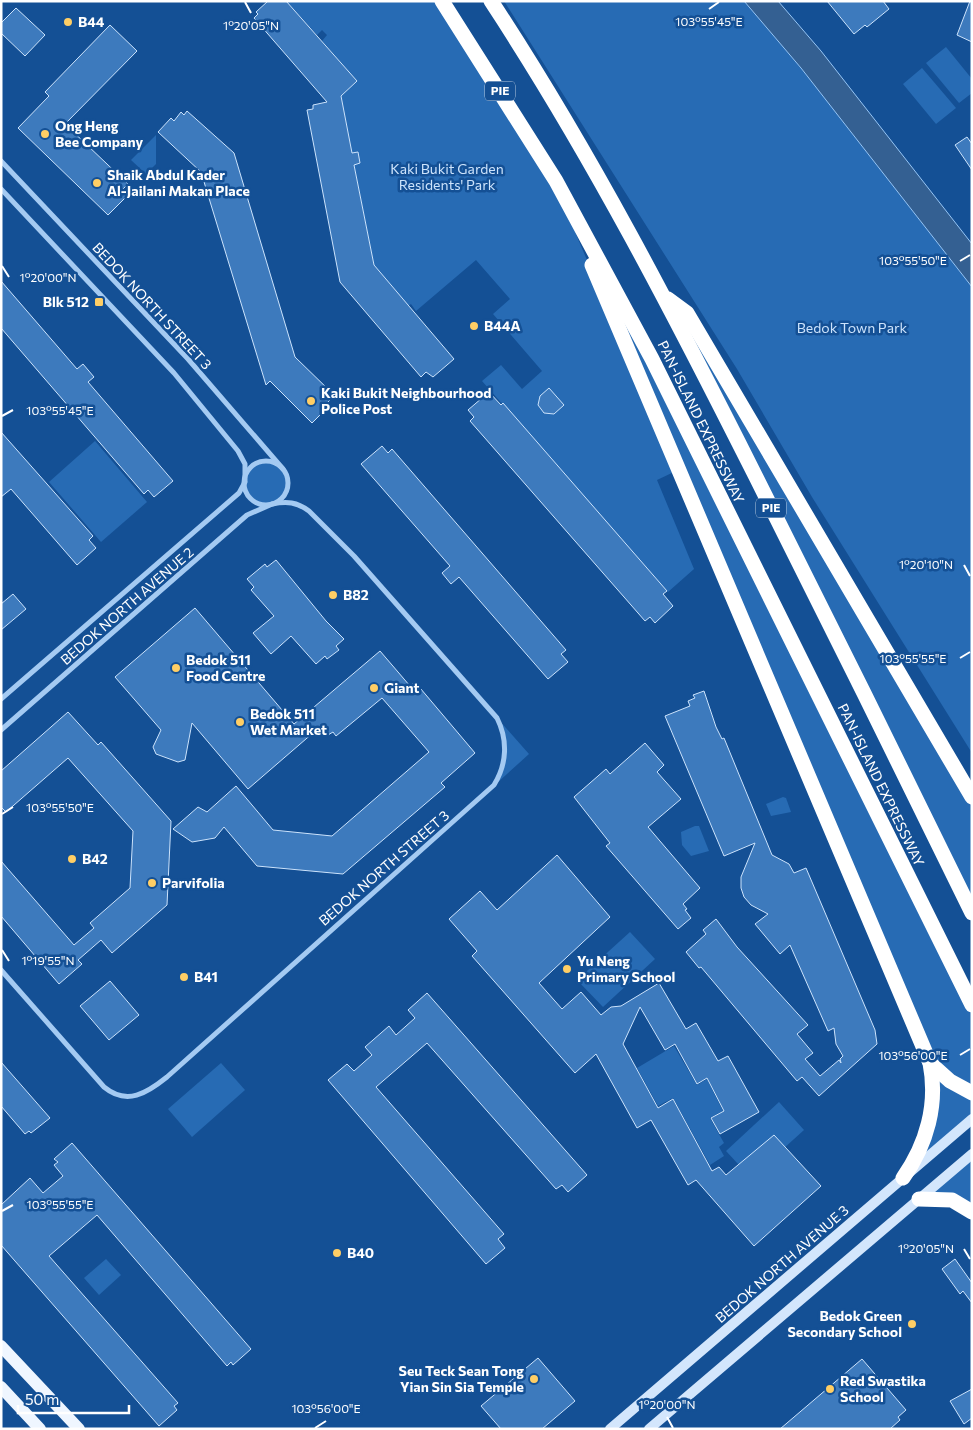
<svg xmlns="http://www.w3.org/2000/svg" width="973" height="1430" font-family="Commissioner,sans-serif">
<rect width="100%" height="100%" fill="#145095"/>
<g fill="#276bb4">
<polygon points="286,1 437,1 554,182 676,471 657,480 694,569 668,592 482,381 501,365 522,389 542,371 493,314 510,299 476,260 416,311 411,304 408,306 374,265 354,165 360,163 358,152 352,153 341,96 357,81 322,41 327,35 322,30 317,35"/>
<polygon points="504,1 744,1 801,68 972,287 972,753 812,497 737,369"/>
<polygon points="946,47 972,79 972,93 959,103 926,63"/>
<polygon points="922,68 956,108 936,124 903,84"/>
<polygon points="156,135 156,164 146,174 131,160"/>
<polygon points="558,185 972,1005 972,1119 904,1177 916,1159 936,1068"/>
<polygon points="685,314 972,798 972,914 698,358"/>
<polygon points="95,441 147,502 101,542 49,482"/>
<circle cx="266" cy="483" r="21"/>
<polygon points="498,719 529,754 496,784 505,755"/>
<polygon points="783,797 786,798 791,812 771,816 766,804"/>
<polygon points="695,826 699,826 709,851 691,856 682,845 681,832"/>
<polygon points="630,932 655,959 603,1007 577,980"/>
<polygon points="674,1046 697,1085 707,1079 723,1111 710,1118 724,1143 719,1147 724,1156 710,1165 673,1098 658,1106 637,1068"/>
<polygon points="221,1063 245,1090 192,1137 168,1109"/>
<polygon points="779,1102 804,1130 751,1178 726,1151"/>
<polygon points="972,1155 972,1211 920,1199"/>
<polygon points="106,1259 121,1275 99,1295 84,1278"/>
</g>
<polygon fill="#346092" stroke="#96c5f5" points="744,1 778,1 821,51 972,244 972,287 801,68"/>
<g fill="#3d7abd" stroke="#cce3fc">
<polygon points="268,1 286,1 357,81 341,96 352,153 358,152 360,163 354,165 374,265 454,359 433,377 426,372 421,377 340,282 307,110 313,109 313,105 327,102 254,18 258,14 256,12"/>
<polygon points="827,1 883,1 889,9 867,27 865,25 854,34"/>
<polygon points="970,1 972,1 972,42 957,35"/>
<polygon points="16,8 45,35 25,56 1,33 1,23"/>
<polygon points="110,25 137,51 65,124 128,184 123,189 129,194 108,215 18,128 49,96 45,92"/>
<polygon points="187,111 234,153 295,357 332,393 327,397 330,400 323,407 325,410 312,423 270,381 266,385 201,172 158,132 171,118 174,121 181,112 184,115"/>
<polygon points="967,137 972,144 972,170 955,145"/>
<polygon points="1,281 77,369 83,364 94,377 88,382 173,481 154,497 148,490 144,494 1,328"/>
<polygon points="549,388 564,405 554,414 544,413 538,405 540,396"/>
<polygon points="489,392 501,405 503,403 667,591 663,594 673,606 655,623 650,617 645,621 470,421 474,417 468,410"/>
<polygon points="1,432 93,536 89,540 96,548 77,565 11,489 1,497"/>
<polygon points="382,446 388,453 392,449 566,650 561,654 568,662 548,679 459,577 451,584 442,573 450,566 361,464"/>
<polygon points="276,560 326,621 344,639 336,646 339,650 327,659 325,656 316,664 291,636 271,654 253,633 274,616 251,590 254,587 247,579 265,564 267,567"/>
<polygon points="13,594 26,609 1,630 1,604"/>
<polygon points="195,608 294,724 380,651 410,686 415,682 475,753 441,783 445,787 343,874 257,866 224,827 215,838 192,842 173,829 198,807 207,812 236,786 273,830 332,836 429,752 382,698 336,736 333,732 328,735 321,726 248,789 192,723 185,760 178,762 156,754 153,747 161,730 115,677"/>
<polygon points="704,691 716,727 722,739 724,738 772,855 789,864 794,873 806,868 875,1030 877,1044 819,1096 802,1077 797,1081 701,967 699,968 686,952 706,934 703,930 716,919 737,947 808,1025 797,1034 813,1053 805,1059 820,1076 839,1060 841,1063 840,1059 843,1056 836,1044 834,1028 828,1031 790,945 780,954 755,924 768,914 751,905 744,897 741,888 741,877 755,843 724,856 665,716 690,706 688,701 695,698 693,695"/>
<polygon points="68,712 98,745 101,742 171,821 167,905 112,953 101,940 78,960 82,964 59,984 1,916 1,861 74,945 94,928 90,923 130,888 133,831 68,758 6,812 1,807 1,771"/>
<polygon points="645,743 664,765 657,772 681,799 648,827 700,888 683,904 687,909 685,910 691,918 678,929 606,846 610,843 574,797 606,769 610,774"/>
<polygon points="557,855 610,917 539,983 562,1009 581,992 601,1015 611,1007 621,1006 659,983 686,1029 696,1023 718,1061 728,1056 759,1112 720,1134 711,1118 724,1111 707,1078 697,1084 675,1044 665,1050 640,1007 623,1044 658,1108 673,1099 712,1171 719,1167 726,1175 774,1135 821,1186 754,1246 696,1180 688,1185 651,1120 637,1128 596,1054 575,1073 472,956 477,951 449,919 480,891 497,910"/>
<polygon points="110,981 139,1015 109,1040 80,1006"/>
<polygon points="427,993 587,1175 568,1192 562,1185 556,1189 427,1043 376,1087 504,1234 498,1239 505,1248 486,1264 328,1080 347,1064 354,1071 372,1055 365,1047 389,1026 396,1035 415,1018 408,1010"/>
<polygon points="1,1062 50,1118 31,1133 29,1131 25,1134 1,1106"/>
<polygon points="72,1143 251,1349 233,1365 231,1362 227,1366 97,1215 49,1256 178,1403 174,1406 177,1410 159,1426 1,1245 1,1205 30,1178 43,1193 63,1176 54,1165 58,1162 54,1159"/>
<polygon points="955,1259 972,1283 972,1303 963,1291 960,1294 942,1269"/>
<polygon points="538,1358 575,1401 542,1429 501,1429 481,1406"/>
<polygon points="862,1359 906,1410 898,1417 900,1420 890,1429 780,1429"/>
<polygon points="972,1389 972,1418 964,1424 950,1401"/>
</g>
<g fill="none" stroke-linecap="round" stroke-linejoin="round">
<g stroke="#a4caf2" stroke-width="5">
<polyline points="1,161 188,359 283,469"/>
<polyline points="1,189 174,373 238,451 245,464 245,480"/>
<circle cx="266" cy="483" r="22"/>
<polyline points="1,699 239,493 245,482"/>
<polyline points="1,730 247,515 270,505"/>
<path d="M1 970 104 1087C127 1106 147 1093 167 1077L494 785C507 764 508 740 497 718L354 556 309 511C297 502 287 501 272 504"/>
</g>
<g stroke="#d3e6fc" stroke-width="10">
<polyline points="610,1429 972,1119"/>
<polyline points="649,1429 972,1154"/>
</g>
<g stroke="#eff6ff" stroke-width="12">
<polyline points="1,1346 79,1429"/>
<polyline points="1,1387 40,1429"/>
</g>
<g stroke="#fff" stroke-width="15">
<polyline points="442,1 556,181 652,359 972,1005"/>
<path d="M491 1C591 153 674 314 756 477 829 622 901 767 972 913"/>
<path d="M592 265 930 1063C938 1104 927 1144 903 1178"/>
<polyline points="668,299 687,313 972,797"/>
<polyline points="930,1063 950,1081 972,1093"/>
<polyline points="919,1199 952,1200 972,1212"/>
</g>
</g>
<path fill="none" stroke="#fff" stroke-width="2" d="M245 2 251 13M709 9 719 2M960 261 970 255M2 266 9 277M2 416 13 410M964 565 970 576M960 658 970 652M2 814 13 807M2 950 9 961M960 1055 970 1049M2 1211 13 1205M964 1249 970 1259M667 1417 673 1428M315 1428 326 1421"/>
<g fill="#ffce65" stroke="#145095" stroke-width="2">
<circle cx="68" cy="22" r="5"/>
<circle cx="45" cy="134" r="5"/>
<circle cx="97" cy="183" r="5"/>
<rect x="94" y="297" width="10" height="10" rx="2.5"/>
<circle cx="474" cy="326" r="5"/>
<circle cx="311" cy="401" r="5"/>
<circle cx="333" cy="595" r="5"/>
<circle cx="176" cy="668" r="5"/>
<circle cx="374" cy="688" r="5"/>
<circle cx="240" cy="722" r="5"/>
<circle cx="72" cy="859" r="5"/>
<circle cx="152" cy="883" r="5"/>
<circle cx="567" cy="969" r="5"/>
<circle cx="184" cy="977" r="5"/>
<circle cx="337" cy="1253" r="5"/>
<circle cx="912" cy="1324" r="5"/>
<circle cx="534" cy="1379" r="5"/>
<circle cx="830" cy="1389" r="5"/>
</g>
<g text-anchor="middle" stroke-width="5" stroke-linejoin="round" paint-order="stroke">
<g fill="#145095" stroke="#b8cadf" stroke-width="1">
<rect x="485" y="81.5" width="30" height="19" rx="4"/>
<rect x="756" y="498.5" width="30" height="19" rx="4"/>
</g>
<g font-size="12" font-weight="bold" fill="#fff">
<text x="500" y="95">PIE</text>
<text x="771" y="512">PIE</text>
</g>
<g font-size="14" font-weight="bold" fill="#fff" stroke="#145095" text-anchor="start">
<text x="78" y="27">B44</text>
<text x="55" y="131">Ong Heng<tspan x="55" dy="16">Bee Company</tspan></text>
<text x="107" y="180">Shaik Abdul Kader<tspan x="107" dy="16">Al-Jailani Makan Place</tspan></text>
<text x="89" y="307" text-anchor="end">Blk 512</text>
<text x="484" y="331">B44A</text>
<text x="321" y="398">Kaki Bukit Neighbourhood<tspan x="321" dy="16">Police Post</tspan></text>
<text x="343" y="600">B82</text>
<text x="186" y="665">Bedok 511<tspan x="186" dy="16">Food Centre</tspan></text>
<text x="384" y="693">Giant</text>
<text x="250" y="719">Bedok 511<tspan x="250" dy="16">Wet Market</tspan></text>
<text x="82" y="864">B42</text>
<text x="162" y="888">Parvifolia</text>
<text x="577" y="966">Yu Neng<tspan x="577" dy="16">Primary School</tspan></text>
<text x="194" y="982">B41</text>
<text x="347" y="1258">B40</text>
<text x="902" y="1321" text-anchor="end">Bedok Green<tspan x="902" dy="16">Secondary School</tspan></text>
<text x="524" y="1376" text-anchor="end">Seu Teck Sean Tong<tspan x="524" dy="16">Yian Sin Sia Temple</tspan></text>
<text x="840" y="1386">Red Swastika<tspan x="840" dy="16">School</tspan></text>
</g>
<g font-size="14" fill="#cce3fc" stroke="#145095">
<text x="447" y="174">Kaki Bukit Garden<tspan x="447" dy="16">Residents' Park</tspan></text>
<text x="852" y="333">Bedok Town Park</text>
</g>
<g font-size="14" fill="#fff" stroke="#145095">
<text transform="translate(152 306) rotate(47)" y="5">BEDOK NORTH STREET 3</text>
<text transform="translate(701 422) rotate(64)" y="5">PAN-ISLAND EXPRESSWAY</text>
<text transform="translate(127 606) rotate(-41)" y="5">BEDOK NORTH AVENUE 2</text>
<text transform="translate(881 785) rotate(64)" y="5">PAN-ISLAND EXPRESSWAY</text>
<text transform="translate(384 868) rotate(-41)" y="5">BEDOK NORTH STREET 3</text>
<text transform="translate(782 1264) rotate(-41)" y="5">BEDOK NORTH AVENUE 3</text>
</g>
</g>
<g font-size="12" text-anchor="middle" fill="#fff" stroke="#145095" stroke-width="5" stroke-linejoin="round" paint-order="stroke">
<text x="709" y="26">103°55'45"E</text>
<text x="251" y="30">1°20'05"N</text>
<text x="913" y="265">103°55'50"E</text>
<text x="48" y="282">1°20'00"N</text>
<text x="60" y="415">103°55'45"E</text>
<text x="926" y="569">1°20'10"N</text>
<text x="913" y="663">103°55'55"E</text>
<text x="60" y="812">103°55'50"E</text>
<text x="48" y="965">1°19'55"N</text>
<text x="913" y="1060">103°56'00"E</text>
<text x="60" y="1209">103°55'55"E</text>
<text x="926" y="1253">1°20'05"N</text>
<text x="667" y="1409">1°20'00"N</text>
<text x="326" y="1413">103°56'00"E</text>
</g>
<rect width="973" height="1430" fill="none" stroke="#ffffff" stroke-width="5"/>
<path d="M18 1405v8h111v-8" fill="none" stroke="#ffffff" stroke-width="2.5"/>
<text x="25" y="1405" font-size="15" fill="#ffffff" stroke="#145095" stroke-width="4" paint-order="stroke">50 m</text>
</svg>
